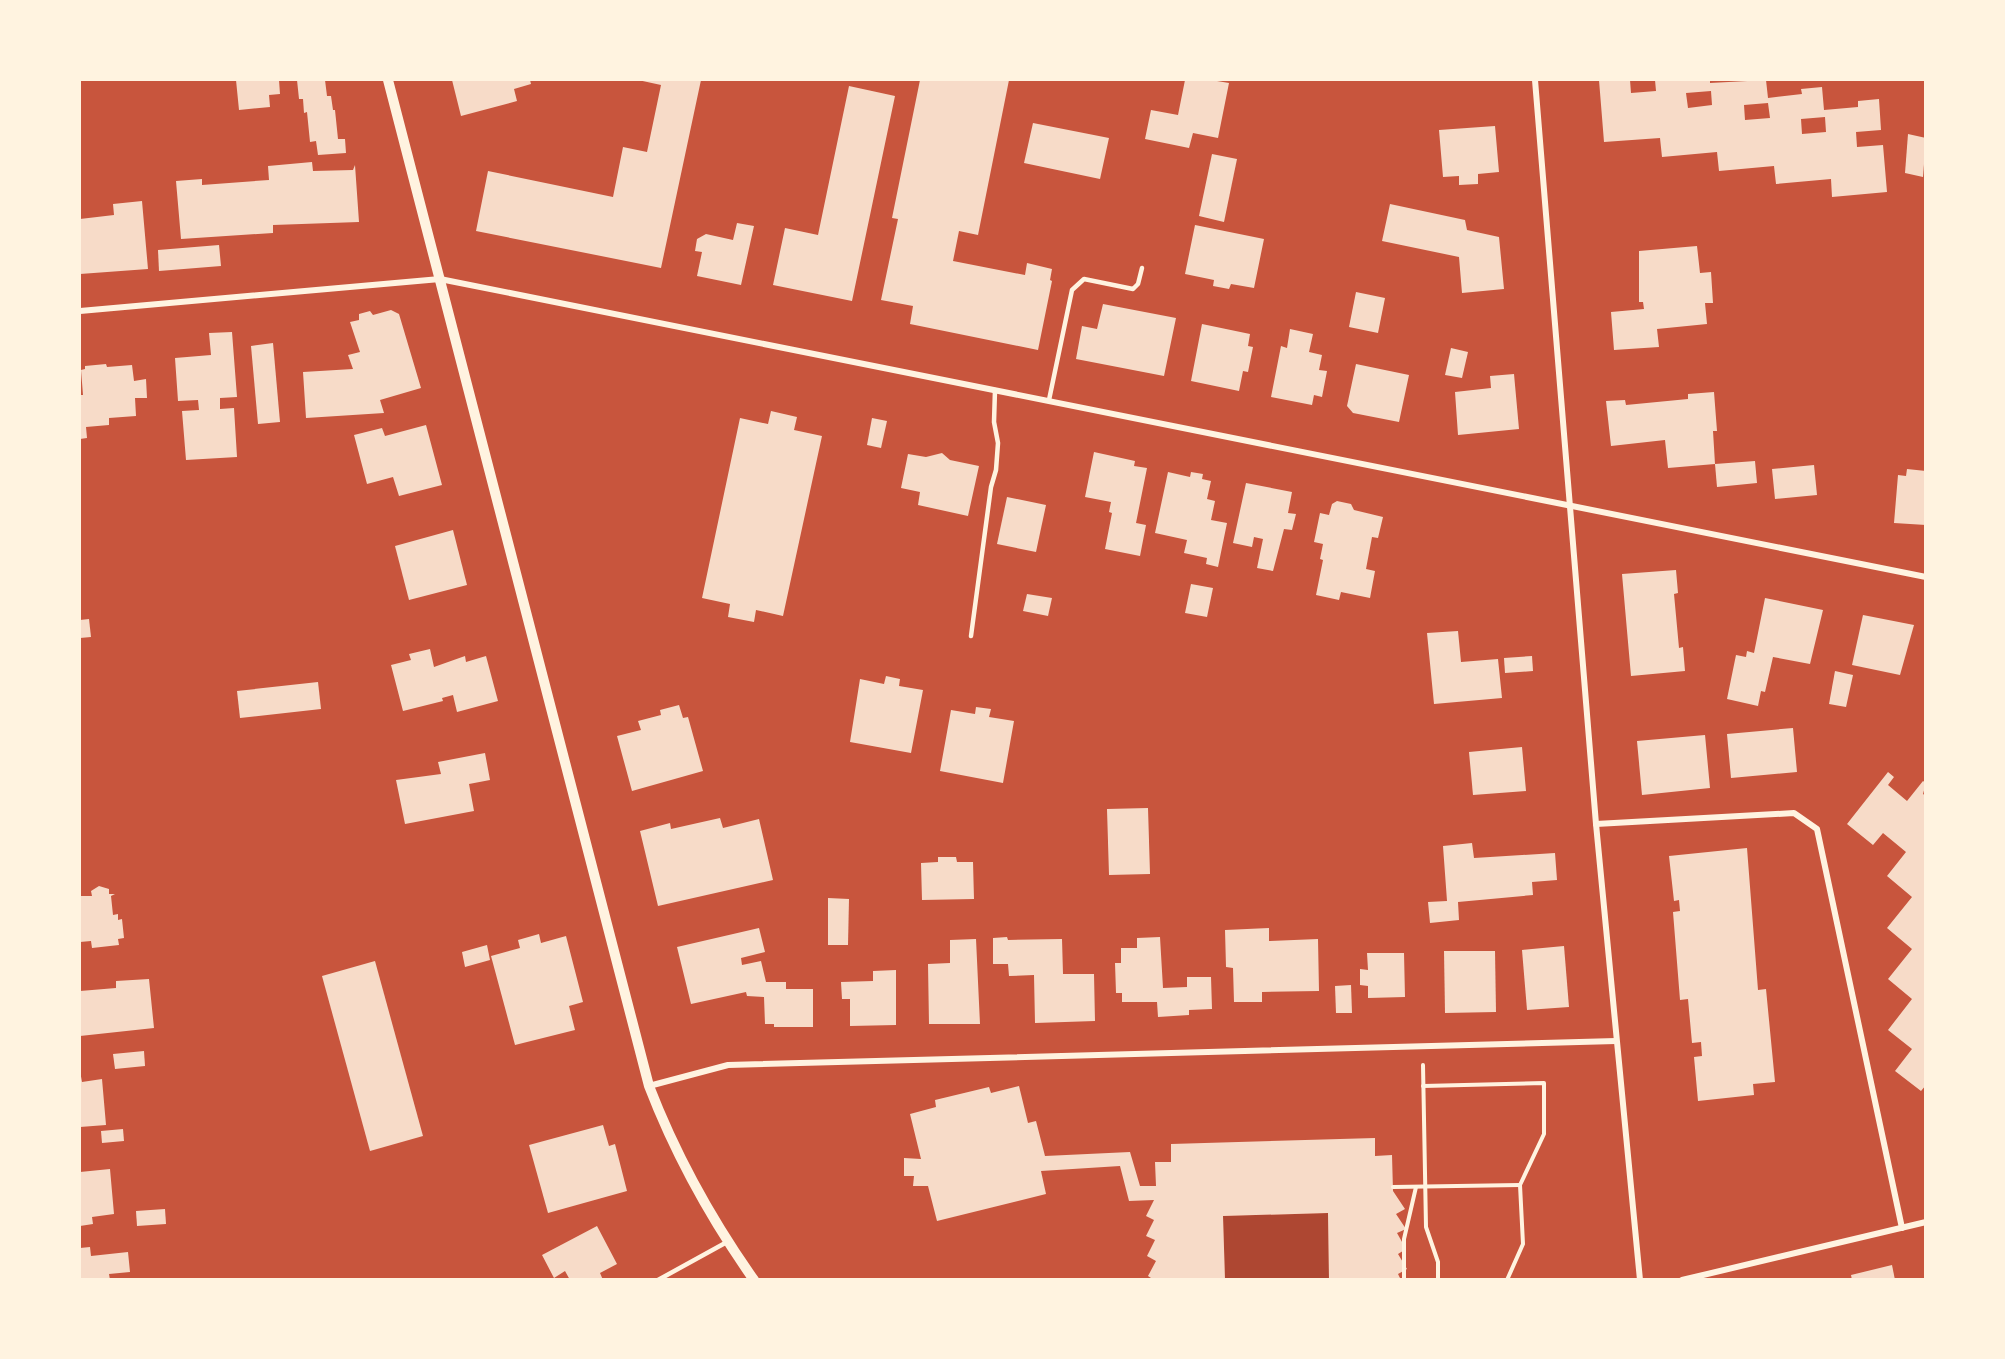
<svg xmlns="http://www.w3.org/2000/svg" width="2005" height="1359" font-family="'PT Serif',serif">
<rect width="100%" height="100%" fill="#c8553d"/>
<polygon fill="#ae4732" points="1328,1213 1329,1279 1225,1279 1223,1216"/>
<g fill="#f7dbc8" fill-rule="evenodd">
<polygon points="236,80 279,80 280,94 269,95 270,107 239,110"/>
<polygon points="297,80 325,80 327,96 331,96 333,110 335,110 338,139 345,139 346,153 318,155 316,141 310,142 307,112 304,113 303,99 299,99"/>
<polygon points="452,80 530,80 531,84 514,89 517,101 461,116"/>
<polygon points="638,80 701,80 661,268 476,231 488,171 613,197 623,147 647,152 661,85"/>
<polygon points="920,80 1009,80 978,235 959,231 953,261 1025,275 1027,263 1052,269 1050,280 1052,281 1038,350 910,324 913,306 881,300 898,219 892,218"/>
<polygon points="1185,80 1211,80 1229,83 1218,138 1193,133 1189,148 1145,139 1151,110 1178,115"/>
<path d="M1599 80H1630L1631 93 1656 91 1655 80H1710V83L1766 80 1768 98 1802 94 1801 89 1822 87 1824 110 1858 107V101L1879 99 1881 130 1856 132 1857 147 1883 145 1887 192 1832 197 1831 179 1776 184 1774 166 1719 171 1717 152 1662 157 1660 138 1604 142ZM1711 91 1712 105 1688 108 1686 93ZM1768 103 1770 118 1745 120 1744 105ZM1825 117 1826 132 1802 134 1801 119Z"/>
<polygon points="849,86 895,96 852,301 773,285 785,228 818,235"/>
<polygon points="1033,123 1109,138 1100,179 1024,163"/>
<polygon points="1495,126 1499,172 1478,174 1478,184 1459,185 1459,176 1443,177 1439,130"/>
<polygon points="1908,134 1926,138 1923,177 1905,173"/>
<polygon points="1212,154 1237,159 1224,222 1199,216"/>
<polygon points="312,162 313,171 353,170 355,165 359,222 273,225 273,233 181,239 176,181 202,179 202,185 269,180 268,166"/>
<polygon points="142,201 148,269 80,274 80,219 114,215 113,204"/>
<polygon points="1390,204 1465,220 1467,230 1499,237 1504,289 1462,293 1459,257 1382,241"/>
<polygon points="737,223 754,226 741,285 697,276 702,252 695,251 697,239 706,234 733,240"/>
<polygon points="1195,225 1264,239 1254,288 1231,284 1229,289 1213,286 1214,280 1185,274"/>
<polygon points="219,245 221,266 159,271 158,250"/>
<polygon points="1697,246 1700,273 1711,272 1713,303 1705,303 1707,324 1657,329 1659,347 1614,350 1611,312 1644,309 1643,302 1639,302 1639,251"/>
<polygon points="1356,292 1385,298 1378,333 1349,327"/>
<polygon points="1103,304 1176,318 1164,376 1076,359 1082,326 1097,329"/>
<polygon points="391,310 399,314 421,388 380,400 384,413 306,418 303,372 353,369 348,355 360,352 350,322 359,320 359,314 370,311 373,315"/>
<polygon points="1202,324 1250,334 1248,346 1253,347 1248,372 1243,371 1239,391 1191,381"/>
<polygon points="1290,329 1313,334 1309,352 1322,355 1319,370 1327,371 1322,397 1314,395 1312,405 1271,397 1281,346 1287,348"/>
<polygon points="232,332 237,397 220,398 220,409 234,408 237,457 186,460 182,411 199,410 198,400 178,401 175,358 211,355 209,333"/>
<polygon points="273,343 280,422 258,424 251,346"/>
<polygon points="1451,348 1468,352 1462,378 1445,375"/>
<polygon points="106,364 107,367 132,365 134,381 146,379 147,398 135,398 136,416 109,418 109,425 86,427 87,438 80,439 80,395 83,395 81,370 85,369 85,366"/>
<polygon points="1356,364 1409,375 1399,422 1353,413 1347,406"/>
<polygon points="1514,374 1519,429 1458,435 1455,392 1491,388 1490,376"/>
<polygon points="1714,392 1717,431 1713,431 1715,464 1668,468 1665,440 1611,446 1606,401 1625,400 1626,405 1688,399 1688,394"/>
<polygon points="771,411 797,417 794,430 822,436 783,616 756,610 754,622 728,617 730,604 702,598 740,418 768,424"/>
<polygon points="872,418 887,421 881,448 867,445"/>
<polygon points="426,425 442,485 399,496 393,477 367,484 354,435 382,428 385,436"/>
<polygon points="1094,452 1135,461 1134,466 1147,468 1136,523 1146,525 1140,556 1105,549 1112,513 1109,512 1111,502 1085,497"/>
<polygon points="942,453 950,460 979,466 968,516 918,505 920,492 901,488 908,454 926,457"/>
<polygon points="1755,461 1757,483 1717,487 1715,464"/>
<polygon points="1814,465 1817,495 1775,499 1772,469"/>
<polygon points="1907,469 1926,471 1926,525 1894,523 1898,475 1906,476"/>
<polygon points="1168,472 1190,477 1191,472 1203,474 1202,479 1211,481 1207,499 1215,501 1211,520 1227,523 1218,567 1206,564 1207,558 1184,553 1187,540 1155,533"/>
<polygon points="1246,483 1292,492 1288,513 1296,514 1292,530 1284,529 1273,571 1257,568 1263,539 1254,537 1252,547 1233,543"/>
<polygon points="1007,497 1046,505 1036,552 997,544"/>
<polygon points="1337,501 1351,504 1354,510 1383,517 1378,538 1372,537 1366,569 1375,571 1370,598 1341,592 1339,600 1316,595 1323,560 1320,559 1323,544 1314,542 1320,513 1329,515 1332,504"/>
<polygon points="453,530 467,585 409,600 395,546"/>
<polygon points="1676,570 1678,593 1674,594 1679,648 1683,647 1685,671 1631,676 1622,574"/>
<polygon points="1191,584 1213,588 1207,617 1185,613"/>
<polygon points="1027,594 1052,598 1048,616 1023,611"/>
<polygon points="1765,598 1823,610 1810,664 1773,657 1765,692 1761,691 1758,706 1727,699 1736,655 1746,657 1747,651 1754,653"/>
<polygon points="1863,615 1914,625 1900,675 1852,665"/>
<polygon points="89,619 91,637 80,638 80,620"/>
<polygon points="1458,631 1461,662 1498,659 1502,698 1434,704 1427,633"/>
<polygon points="430,649 434,667 465,656 466,662 486,656 498,701 457,712 453,695 442,698 443,701 403,711 391,665 411,660 409,654"/>
<polygon points="1532,656 1533,671 1505,673 1504,658"/>
<polygon points="1835,671 1853,675 1846,707 1829,704"/>
<polygon points="886,676 900,679 899,686 923,690 911,753 850,742 860,679 884,684"/>
<polygon points="318,682 321,709 240,718 237,691"/>
<polygon points="679,705 683,718 688,717 703,771 632,791 617,736 641,730 638,721 661,715 660,710"/>
<polygon points="976,707 991,709 989,717 1014,721 1003,783 940,771 951,710 975,714"/>
<polygon points="1793,728 1797,772 1731,778 1727,734"/>
<polygon points="1705,735 1710,788 1642,795 1637,741"/>
<polygon points="1522,747 1526,791 1473,795 1469,752"/>
<polygon points="485,753 490,780 469,784 474,811 405,824 396,780 441,774 438,762"/>
<polygon points="1888,772 1894,777 1888,785 1907,801 1923,781 1926,783 1923,794 1926,796 1926,1085 1921,1091 1895,1071 1912,1049 1888,1030 1912,999 1888,979 1912,949 1887,928 1912,897 1887,876 1906,852 1883,833 1873,845 1847,824"/>
<polygon points="1148,808 1150,874 1109,875 1107,809"/>
<polygon points="720,818 723,828 759,819 773,880 658,906 640,831 670,823 671,829"/>
<polygon points="1472,843 1474,858 1555,853 1557,880 1532,882 1533,895 1458,902 1459,920 1430,923 1428,902 1447,901 1443,846"/>
<polygon points="1747,848 1758,990 1766,989 1775,1082 1753,1084 1754,1095 1698,1101 1694,1057 1702,1056 1701,1042 1692,1043 1688,999 1680,1000 1673,912 1680,911 1679,900 1674,901 1669,856"/>
<polygon points="938,857 956,857 957,862 973,862 974,899 922,900 921,863 938,862"/>
<polygon points="99,886 109,889 109,894 115,894 111,896 113,915 118,914 118,920 122,919 124,938 118,939 119,945 92,948 91,941 80,942 80,896 92,896 91,891"/>
<polygon points="828,898 849,899 848,945 828,945"/>
<polygon points="759,928 765,952 741,958 742,965 761,961 766,982 786,982 786,989 813,989 813,1027 774,1027 774,1024 765,1024 764,997 747,996 746,992 691,1004 677,947"/>
<polygon points="1269,928 1269,941 1318,939 1319,991 1262,992 1262,1002 1234,1002 1233,968 1226,967 1225,930"/>
<polygon points="539,934 541,943 566,936 583,1002 569,1006 575,1030 515,1045 491,956 520,948 518,940"/>
<polygon points="1007,937 1008,940 1062,939 1063,974 1094,974 1095,1021 1035,1023 1034,975 1009,976 1008,964 993,964 993,938"/>
<polygon points="1160,937 1163,988 1187,987 1187,977 1211,977 1212,1009 1189,1010 1189,1015 1158,1017 1157,1002 1122,1002 1122,993 1116,993 1115,963 1121,963 1121,948 1137,948 1137,938"/>
<polygon points="976,939 980,1024 929,1024 928,964 950,963 950,940"/>
<polygon points="487,945 490,960 465,967 462,952"/>
<polygon points="1564,946 1569,1007 1527,1010 1522,950"/>
<polygon points="1444,951 1495,951 1496,1012 1445,1013"/>
<polygon points="1367,953 1404,953 1405,997 1368,998 1368,986 1360,985 1360,969 1368,970"/>
<polygon points="375,961 423,1136 370,1151 322,976"/>
<polygon points="896,970 896,1025 850,1026 850,999 842,999 841,982 873,981 873,971"/>
<polygon points="149,979 154,1028 80,1036 80,991 116,988 116,981"/>
<polygon points="1351,985 1352,1013 1336,1013 1335,986"/>
<polygon points="144,1051 145,1066 115,1069 113,1054"/>
<polygon points="80,1071 82,1082 102,1079 106,1125 80,1127"/>
<polygon points="1019,1086 1028,1123 1036,1121 1045,1156 1130,1152 1140,1186 1156,1186 1155,1162 1171,1162 1171,1144 1375,1138 1375,1156 1392,1155 1393,1191 1405,1209 1396,1214 1406,1229 1397,1233 1406,1249 1398,1254 1407,1269 1398,1274 1401,1280 1329,1280 1328,1213 1223,1216 1225,1280 1154,1280 1148,1276 1156,1261 1147,1256 1155,1240 1146,1236 1154,1220 1146,1216 1154,1200 1129,1201 1120,1166 1041,1171 1046,1194 937,1221 928,1186 913,1186 914,1176 904,1176 904,1158 921,1159 910,1114 936,1107 935,1100 989,1087 991,1093"/>
<polygon points="603,1125 609,1146 615,1144 627,1191 548,1213 529,1145"/>
<polygon points="123,1129 124,1141 102,1143 101,1131"/>
<polygon points="110,1169 114,1214 92,1217 93,1224 80,1226 80,1172"/>
<polygon points="165,1209 166,1224 137,1226 136,1211"/>
<polygon points="597,1226 617,1264 600,1273 603,1280 570,1280 565,1271 554,1278 542,1255"/>
<polygon points="90,1247 91,1256 128,1252 130,1272 109,1274 110,1280 80,1280 80,1248"/>
<polygon points="1892,1265 1895,1280 1852,1280 1851,1275"/>
</g>
<g fill="none" stroke-linecap="round" stroke-linejoin="round">
<g stroke="#fff3e0" stroke-width="4">
<polyline points="1423,1065 1426,1227 1438,1262 1438,1280"/>
<polyline points="1423,1086 1544,1083 1544,1134 1520,1185 1523,1244 1507,1280"/>
<polyline points="1393,1187 1520,1185"/>
<polyline points="1404,1280 1404,1239 1416,1187"/>
</g>
<g stroke="#fff3e0" stroke-width="4.5">
<polyline points="1049,400 1072,290 1084,279 1133,289 1138,284 1142,268"/>
<polyline points="971,636 991,487 996,470 998,443 994,422 995,390"/>
<polyline points="658,1280 727,1242"/>
</g>
<g stroke="#fff3e0" stroke-width="6">
<polyline points="1535,80 1596,824 1640,1280"/>
<polyline points="80,311 440,279 1926,577"/>
<polyline points="1596,824 1794,813 1817,829 1902,1228"/>
<polyline points="649,1086 728,1065 1616,1041"/>
<polyline points="1682,1280 1926,1222"/>
</g>
<path stroke="#fff3e0" stroke-width="10" d="M388 80 649 1086C676 1156 711 1219 754 1280"/>
</g>
<rect width="2005" height="1359" fill="none" stroke="#fff3e0" stroke-width="162"/>
</svg>
